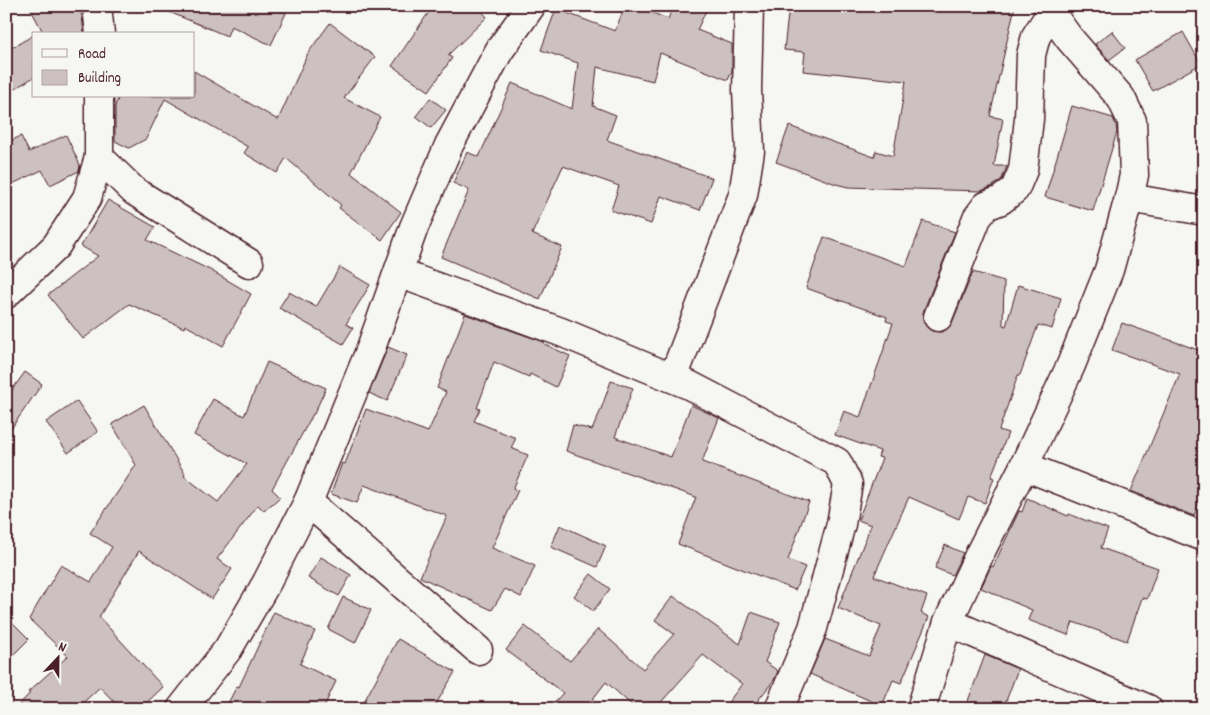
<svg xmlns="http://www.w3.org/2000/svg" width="1210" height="715" font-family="Dekko,sans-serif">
<rect width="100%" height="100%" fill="#f6f6f2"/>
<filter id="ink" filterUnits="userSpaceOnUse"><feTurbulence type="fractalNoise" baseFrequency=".02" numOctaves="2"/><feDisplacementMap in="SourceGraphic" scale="10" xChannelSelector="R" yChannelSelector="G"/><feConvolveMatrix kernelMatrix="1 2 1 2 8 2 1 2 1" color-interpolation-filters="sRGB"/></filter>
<g filter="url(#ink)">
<g fill="#ccc1c0" stroke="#4a1f2b">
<polygon points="29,6 77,6 82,16 84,34 44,34"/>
<polygon points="270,6 286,13 271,45 231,26 227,36 157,7"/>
<polygon points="433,6 477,6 487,17 448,55 452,58 429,91 392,66"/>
<polygon points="625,6 635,6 668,19 673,6 708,6 697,30 732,44 732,71 728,80 660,53 653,81 597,67 593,106 616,115 607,140 712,178 700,210 661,196 651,224 611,210 619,186 563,166 532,234 562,247 540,299 441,257 469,190 453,183 467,152 479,157 512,83 572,109 578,63 541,50 556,9 615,31"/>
<polygon points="789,6 1015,6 990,116 1003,119 994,166 1007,166 1002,179 993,186 981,191 848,187 836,184 776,162 789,126 874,157 876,151 893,156 906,81 833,73 832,74 803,71 805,52 784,50"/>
<polygon points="330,23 375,57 344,98 380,117 351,173 401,212 382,240 339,208 341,205 286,158 277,173 244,153 248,147 165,99 146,139 129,148 115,141 115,106 119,96 194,96 194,71 278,120 308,53"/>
<polygon points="1112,31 1125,48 1109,60 1095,44"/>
<polygon points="1183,32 1201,64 1153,91 1135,60"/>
<polygon points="34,35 34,77 6,94 6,47 13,47"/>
<polygon points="430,98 446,110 431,128 416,116"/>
<polygon points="1072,106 1113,118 1116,125 1117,132 1093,211 1045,197"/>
<polygon points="66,135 80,165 79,171 50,185 42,170 6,187 6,143 21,136 29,152"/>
<polygon points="108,200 155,227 147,240 210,270 251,294 223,346 185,325 184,328 129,304 83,339 48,295 98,256 81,246"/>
<polygon points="923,221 955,232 923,312 923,319 926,326 932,331 941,332 947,329 952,323 973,272 1004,281 1003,325 1006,326 1018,285 1061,298 1052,329 1038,325 1020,375 1018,375 999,430 1008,433 991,477 994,478 985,503 968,497 959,519 909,497 874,576 927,596 921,613 929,617 901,683 893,680 882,706 810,674 825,639 869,656 881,626 838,608 871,525 858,520 882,458 878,457 880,451 835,435 844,411 860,417 893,323 886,321 887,317 806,288 824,237 906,266"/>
<polygon points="340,267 370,285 346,324 353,328 343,344 279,308 289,292 316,307"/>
<polygon points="465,314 544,342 544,344 570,356 556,387 530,374 529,377 494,362 477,408 480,409 474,421 516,438 511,448 528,455 513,489 518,490 492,548 535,566 521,597 505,589 492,610 420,577 447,516 364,485 357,503 331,494 342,463 345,464 366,409 428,432 446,392 437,388"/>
<polygon points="1122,323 1204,352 1204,490 1194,516 1131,491 1180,374 1112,350"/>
<polygon points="388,347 407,355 387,401 369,393"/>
<polygon points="267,362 326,388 314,414 313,414 272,489 280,497 264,511 258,505 217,559 232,569 212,599 139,551 99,617 163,687 140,709 121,709 100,687 76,709 15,709 30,693 28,692 68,656 29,619 61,565 91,582 112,547 90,533 136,465 112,424 144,405 185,474 184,476 218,502 247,464 194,435 213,399 244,416"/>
<polygon points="25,372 42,384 6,436 6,398"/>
<polygon points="611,381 633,388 615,437 671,457 691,405 719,418 702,462 809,502 788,560 805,567 795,590 678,544 696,497 566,451 573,425 592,430 600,412"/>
<polygon points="77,401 98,432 68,453 46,422"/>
<polygon points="1027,498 1068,516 1069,514 1108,529 1101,548 1158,568 1147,599 1142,598 1127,641 1073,622 1068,635 1028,620 1032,610 981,588 991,566 993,567 1019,511 1022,512"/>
<polygon points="560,525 606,546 597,567 551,547"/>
<polygon points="945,545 963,553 952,575 935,568"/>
<polygon points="321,557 351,575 339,596 308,578"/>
<polygon points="591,574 610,589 593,611 574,596"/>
<polygon points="673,596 740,644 751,612 780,622 765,662 778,671 774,680 751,709 723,709 742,684 703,655 655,709 636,709 606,682 585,709 548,709 563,693 506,650 525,626 570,661 598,629 643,669 674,634 655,620"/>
<polygon points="343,597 371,610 355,643 328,629"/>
<polygon points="274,612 315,631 300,664 336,681 323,709 225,709 237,686 239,687"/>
<polygon points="6,616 29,639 6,662"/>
<polygon points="398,639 455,672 433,709 360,709"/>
<polygon points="985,655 1018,669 1003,709 965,709"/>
</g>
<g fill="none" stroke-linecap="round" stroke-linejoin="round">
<defs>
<g id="minor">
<polyline points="97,6 100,34"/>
<polyline points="99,157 134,191 249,263"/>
<polyline points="1129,198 1204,211"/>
<polyline points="398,273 561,332 689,385 837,462 848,484 841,524 813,628 779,709"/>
<polyline points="6,294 56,246 87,198 99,157 99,96"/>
<polyline points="938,317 977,218 986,206 1001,200 1015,189 1023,170 1029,119 1031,55 1036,36 1051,13"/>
<polyline points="673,378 743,195 750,151 747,90 749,6"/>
<polyline points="1024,466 1204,537"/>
<polyline points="308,502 478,650"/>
<polyline points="948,622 1148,709"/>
<polyline points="181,709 228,649 267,582 308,502 371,348 414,227 449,145 499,51 531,6"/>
<polyline points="921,709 948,622 981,551 1024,466 1071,365 1109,270 1129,198 1134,175 1132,121 1121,98 1069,38 1051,13 1048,6"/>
</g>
</defs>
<use href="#minor" stroke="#4a1f2b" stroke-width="31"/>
<use href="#minor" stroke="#f6f6f2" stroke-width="28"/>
</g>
</g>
<rect width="1210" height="715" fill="none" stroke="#f6f6f2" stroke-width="25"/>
<rect x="12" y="12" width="1185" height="690" fill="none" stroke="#4a1f2b" stroke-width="2" filter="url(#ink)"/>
<rect x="32" y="32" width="162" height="65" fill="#f6f6f2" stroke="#b1a0a2"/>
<rect x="42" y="49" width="25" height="8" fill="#f6f6f2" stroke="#b1a0a2"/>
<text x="78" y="58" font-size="15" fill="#4a1f2b">Road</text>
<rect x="42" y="70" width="25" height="15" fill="#ccc1c0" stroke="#b1a0a2"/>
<text x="78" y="82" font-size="15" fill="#4a1f2b">Building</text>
<g transform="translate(58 658) rotate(22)" stroke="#f6f6f2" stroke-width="4" paint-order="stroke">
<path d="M0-4L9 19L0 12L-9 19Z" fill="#4a1f2b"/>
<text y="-8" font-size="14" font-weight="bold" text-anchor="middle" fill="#4a1f2b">N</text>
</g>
</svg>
